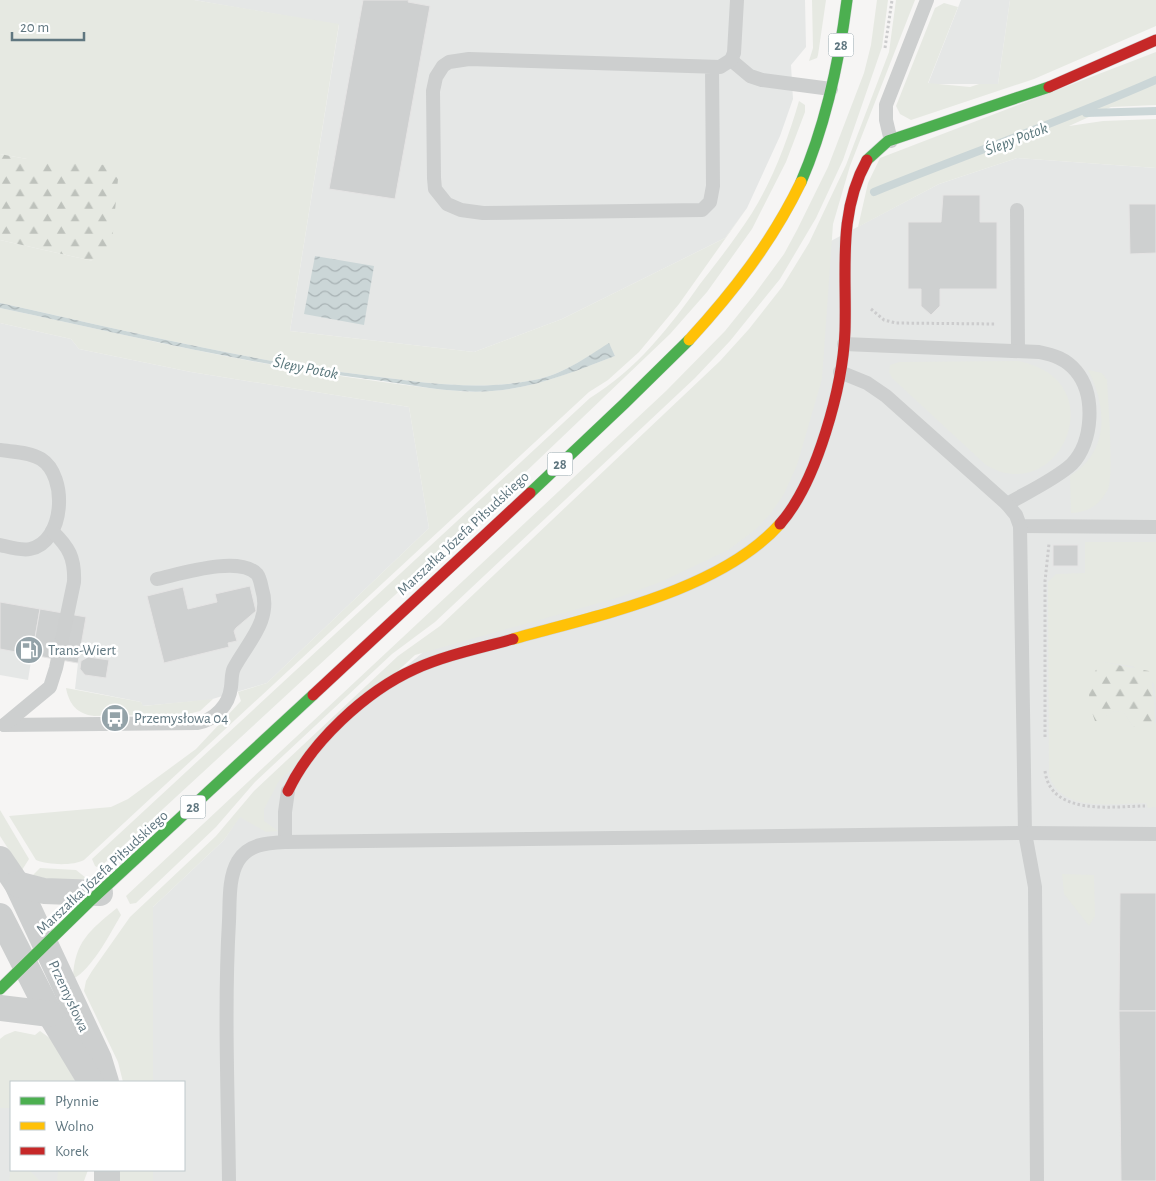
<svg xmlns="http://www.w3.org/2000/svg" width="1156" height="1181" font-family="'Alegreya Sans',sans-serif">
<defs>
<pattern id="forest-firs" width="22" height="20" patternUnits="userSpaceOnUse" patternTransform="scale(1.25)"><rect width="22" height="20" fill="#e6e9e2"/><path d="M5 1l3.5 6h-7zM16 11l3.5 6h-7z" fill="#bec2bc"/></pattern>
<pattern id="water-waves" width="16" height="10" patternUnits="userSpaceOnUse" patternTransform="scale(1.25)"><rect width="16" height="10" fill="#cbd6d7"/><path d="M0 5q4-4 8 0t8 0" fill="none" stroke="#a8b2b4"/></pattern>
</defs>
<rect width="100%" height="100%" fill="#f6f5f4"/>
<g fill="#e5e7e6">
<polygon points="194,0 805,0 806,47 791,65 793,99 780,136 747,208 725,238 562,319 474,352 290,331 339,25"/>
<polygon points="961,0 1010,0 998,84 928,84"/>
<polygon points="1017,158 1156,168 1156,1181 153,1181 153,1170 184,1170 184,1082 153,1082 153,907 224,840 255,793 477,607 682,414 829,242 939,184"/>
<polygon points="0,323 71,339 79,349 191,372 409,407 429,528 267,683 209,700 142,706 141,702 75,689 78,663 32,655 28,680 0,675"/>
<polygon points="0,1055 11,1082 11,1170 68,1170 68,1181 0,1181"/>
</g>
<g fill="#e6e9e2">
<path d="M0 0H194L339 24 290 331 474 352 562 319 725 238 747 208 679 304 639 352 608 380 589 392 84 860C73 866 48 865 36 860L9 816 111 807 128 799 196 749 241 701 238 692 267 683 429 528 409 407 191 372 79 349 71 339 0 323V308C127 335 254 366 383 382 418 386 456 394 492 391 536 388 574 371 615 356L609 344C585 358 562 375 534 380 480 391 426 383 372 376 247 361 123 330 0 303V240L93 261 27 159 0 154Z"/>
<polygon points="812,0 826,0 818,55 817,58 809,61 813,48"/>
<polygon points="877,0 888,0 882,47 843,160 816,218 780,279 730,341 695,378 435,622 392,654 255,782 216,827 136,903 130,904 126,896 666,391 725,331 754,295 784,254 797,230 828,167 864,73 871,45"/>
<polygon points="896,0 915,0 850,166 833,224 822,379 797,465 784,494 771,513 756,529 728,550 663,581 620,597 415,655 279,781 264,809 264,821 278,831 266,832 240,817 224,840 153,907 153,1082 123,1082 118,1062 84,991 86,981 92,971 130,917 216,836 254,791 398,656 440,626 720,361 749,329 782,287 809,243 846,165 889,52"/>
<polygon points="1010,0 1156,0 1156,26 1034,79 911,120 900,114 896,106 935,8 944,3 958,7 928,83 970,87 979,84 998,84"/>
<polygon points="1156,52 1156,105 1111,107 1069,126 1103,121 1156,119 1156,168 1017,158 939,184 858,227 868,183 880,158"/>
<path d="M799 101 805 105V112L786 162 752 229 707 292 670 334 446 548 99 868 95 866 92 859 590 398C636 370 669 328 700 284 718 261 736 238 752 213 773 179 788 139 799 101Z"/>
<path d="M1018 361C1117 380 1059 509 986 465L892 378 889 372 890 365 899 362Z"/>
<path d="M1088 370 1102 373 1107 380C1108 400 1114 475 1108 489 1100 505 1089 512 1071 513L1070 476C1110 451 1107 407 1088 370Z"/>
<path d="M1085 542H1156V709L1154 684 1132 666 1102 662 1105 716 1114 711 1124 712 1133 726 1154 724 1156 722V807L1148 808 1146 803C1115 803 1061 814 1049 775L1048 582 1056 574 1085 573Z"/>
<path d="M66 688 141 702 143 706 213 699 200 711 188 714 94 716C77 714 69 704 66 688Z"/>
<polygon points="0,810 29,859 22,870 0,836"/>
<polygon points="40,868 76,870 86,878 72,883 32,876"/>
<polygon points="1062,874 1094,875 1095,916 1089,926 1064,894"/>
<path d="M117 908 121 915C110 934 92 969 73 979 74 942 90 930 117 908Z"/>
<polygon points="15,1031 35,1035 40,1031 51,1039 76,1082 11,1082 11,1108 0,1108 0,1039 5,1035"/>
<polygon points="11,1165 11,1170 29,1170 40,1181 9,1181"/>
<polygon points="58,1170 88,1170 84,1181 57,1181"/>
<rect x="118" y="1170" width="35" height="11"/>
</g>
<g fill="url(#forest-firs)">
<polygon points="0,154 27,159 106,165 118,179 111,253 93,261 0,240"/>
<path d="M1102 662 1149 671C1153 682 1156 714 1154 724L1143 730 1133 726 1124 712 1114 711 1105 716 1103 722 1095 721C1087 698 1085 681 1102 662Z"/>
</g>
<g fill="url(#water-waves)">
<polygon points="315,256 374,266 364,325 304,314"/>
<path d="M0 303C123 330 247 361 372 376 426 383 480 391 534 380 562 375 585 358 609 343L615 356C575 371 536 388 492 391 456 394 419 386 383 381 254 366 127 335 0 308Z"/>
</g>
<g fill="none" stroke-linecap="round" stroke-linejoin="round">
<g stroke="#cbd6d7" stroke-width="8">
<polyline points="1086,113 1156,111"/>
<path d="M874 192C968 154 1063 121 1156 80"/>
</g>
</g>
<g fill="#ced0d0" stroke="#e5e4e4">
<polygon points="363,0 409,0 408,2 430,6 395,199 329,189"/>
<polygon points="943,195 980,195 980,222 997,222 997,289 940,289 940,306 931,315 921,306 921,289 908,289 908,222 941,222"/>
<polygon points="1129,204 1156,204 1156,253 1130,254"/>
<rect x="1053" y="545" width="25" height="21"/>
<polygon points="250,586 256,611 236,628 234,631 237,641 228,643 229,647 164,663 147,596 183,587 188,609 217,602 215,594"/>
<polygon points="0,602 40,609 32,655 0,649"/>
<polygon points="40,609 86,617 78,663 32,655"/>
<polygon points="88,657 109,660 106,678 85,675 80,669 81,661"/>
<polygon points="1120,893 1156,893 1156,1011 1119,1011"/>
<polygon points="1119,1011 1156,1011 1156,1181 1121,1181"/>
</g>
<g fill="none" stroke-linecap="round" stroke-linejoin="round">
<defs>
<g id="fast">
<polyline points="867,160 888,141 1049,87"/>
<path d="M801 182C826 124 839 63 847 0"/>
<polyline points="530,493 625,403 689,340"/>
<polyline points="0,989 88,903 313,695"/>
</g>
<g id="slow">
<path d="M689 340C733 292 772 242 801 182"/>
<path d="M513 639C598 615 720 591 780 524"/>
</g>
<g id="jam">
<polyline points="1049,87 1156,40"/>
<path d="M780 524C817 482 843 386 845 331 847 271 837 214 867 160"/>
<polyline points="313,695 530,493"/>
<path d="M288 791C311 742 366 691 415 669 446 655 481 648 513 639"/>
</g>
</defs>
<use href="#fast" stroke="#cfd2d3" stroke-width="12"/>
<use href="#slow" stroke="#cfd2d3" stroke-width="12"/>
<use href="#jam" stroke="#cfd2d3" stroke-width="12"/>
<g stroke="#cccccd" stroke-width="3" stroke-dasharray="2.5 2.5" stroke-linecap="butt">
<polyline points="885,48 892,0"/>
<polyline points="871,309 884,320 896,323 996,324"/>
<polyline points="1045,737 1045,581 1049,544"/>
<path d="M1045 771C1051 817 1113 806 1146 806"/>
</g>
<g stroke="#cdcfcf" stroke-width="14">
<polyline points="731,60 750,76 762,80 831,89"/>
<polyline points="712,67 713,186 710,202 702,210 483,213 461,210 447,204 435,189 434,178 433,91 436,77 443,66 449,62 469,59 720,67 731,60 734,53 737,0"/>
<polyline points="891,141 886,120 886,105 927,0"/>
<polyline points="1017,210 1018,350"/>
<path d="M844 344 1039 352C1054 355 1066 359 1076 371 1096 395 1093 442 1072 464 1056 479 1026 493 1007 504"/>
<polyline points="840,372 867,383 886,396 1007,504 1016,515 1020,526 1156,527"/>
<path d="M0 450C13 452 30 452 41 459 68 476 65 542 30 549 21 551 9 547 0 545"/>
<polyline points="1020,526 1025,833 1035,887 1037,1181"/>
<path d="M4 725 197 723C215 720 229 705 231 687 232 681 231 674 234 668 248 642 272 620 262 589 261 584 260 578 257 574 239 555 180 574 157 579"/>
<path d="M4 725 50 687 56 668 74 582C75 558 69 547 52 531"/>
<polyline points="285,842 285,812 288,791"/>
<path d="M229 1181C228 1095 224 1008 229 921 230 903 228 878 238 861 248 844 267 843 285 842L1025 833 1156 834"/>
</g>
<g stroke="#cdcfcf" stroke-width="26">
<polyline points="0,859 17,884 99,1059 106,1082"/>
<polyline points="17,884 44,891 100,893"/>
<polyline points="0,916 50,1014 91,1082"/>
<polyline points="0,1008 50,1014"/>
<polyline points="107,1181 107,1170"/>
</g>
<use href="#fast" stroke="#4caf50" stroke-width="11"/>
<use href="#slow" stroke="#ffc107" stroke-width="11"/>
<use href="#jam" stroke="#c62828" stroke-width="11"/>
</g>
<defs>
<symbol id="fuel-disc" viewBox="-11 -11 22 22"><circle r="9.5" fill="#94a3a9" stroke="#fff"/><path d="M-5.5-6h7V0h2V4h1.3V-2.5L3-4.5l.8-.8L6-3V5H2.5V1h-1V6h-7ZM-4.2-4.7v3.2H.2V-4.7Z" fill="#fff"/></symbol>
<symbol id="bus-disc" viewBox="-11 -11 22 22"><circle r="9.5" fill="#94a3a9" stroke="#fff"/><path d="M-5-6H5V4H4V6H2V4H-2V6H-4V4H-5ZM-3.5-4V0h7V-4ZM-3.5 1.2v1.5H-2V1.2ZM2 1.2v1.5H3.5V1.2Z" fill="#fff"/></symbol>
</defs>
<g fill-rule="evenodd">
<use href="#fuel-disc" x="13" y="634" width="32" height="32"/>
<use href="#bus-disc" x="99" y="702" width="32" height="32"/>
</g>
<g text-anchor="middle" stroke-width="5" stroke-linejoin="round" paint-order="stroke">
<g fill="#fff" stroke="#90a0a6" stroke-width="1">
<rect x="828.5" y="33.5" width="25" height="23" rx="4"/>
<rect x="547.5" y="452.5" width="25" height="23" rx="4"/>
<rect x="180.5" y="795.5" width="25" height="23" rx="4"/>
</g>
<g font-size="14" font-weight="bold" fill="#607780">
<text x="841" y="50">28</text>
<text x="560" y="469">28</text>
<text x="193" y="812">28</text>
</g>
<g font-size="15" fill="#607780" stroke="#fff">
<text transform="translate(463 533) rotate(-43)" y="5">Marszałka Józefa Piłsudskiego</text>
<text transform="translate(102 872) rotate(-43)" y="5">Marszałka Józefa Piłsudskiego</text>
<text transform="translate(69 996) rotate(65)" y="5">Przemysłowa</text>
</g>
<g font-size="15" fill="#607780" stroke="#fff" text-anchor="start">
<text x="48" y="655">Trans-Wiert</text>
<text x="134" y="723">Przemysłowa 04</text>
</g>
<g font-size="16" font-style="italic" fill="#5a777c" stroke="#fff">
<text transform="translate(1016 138) rotate(-21)" y="6">Ślepy Potok</text>
<text transform="translate(306 367) rotate(11)" y="6">Ślepy Potok</text>
</g>
</g>
<rect x="10" y="1081" width="175" height="90" fill="#ffffff" stroke="#bfc9cc"/>
<rect x="20" y="1097" width="25" height="8" fill="#4caf50" stroke="#bfc9cc"/>
<text x="55" y="1106" font-size="15" fill="#607780">Płynnie</text>
<rect x="20" y="1122" width="25" height="8" fill="#ffc107" stroke="#bfc9cc"/>
<text x="55" y="1131" font-size="15" fill="#607780">Wolno</text>
<rect x="20" y="1147" width="25" height="8" fill="#c62828" stroke="#bfc9cc"/>
<text x="55" y="1156" font-size="15" fill="#607780">Korek</text>
<path d="M12 32v8h72v-8" fill="none" stroke="#607780" stroke-width="2.5"/>
<text x="20" y="32" font-size="15" fill="#607780" stroke="#ffffff" stroke-width="4" paint-order="stroke">20 m</text>
</svg>
